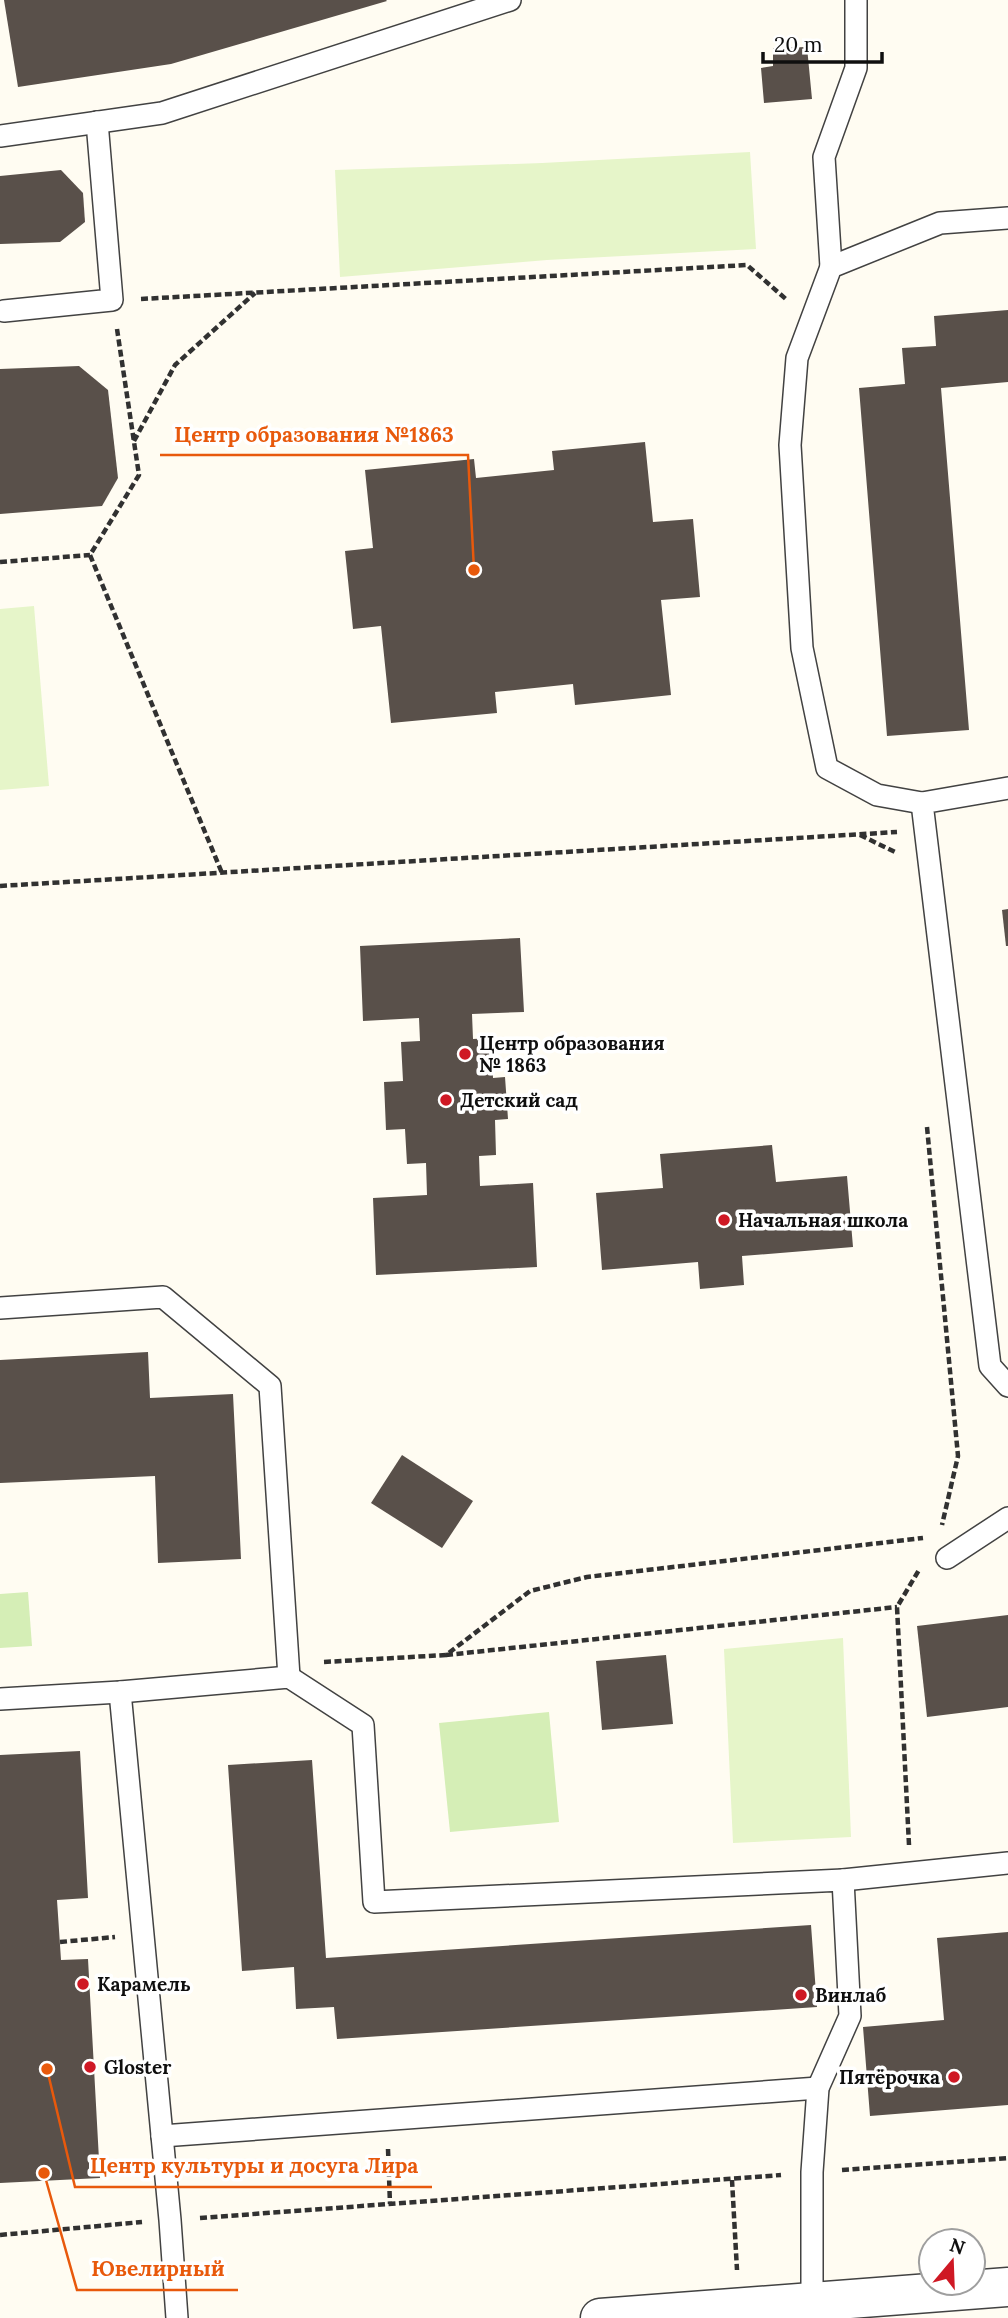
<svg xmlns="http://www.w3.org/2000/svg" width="1008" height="2318" font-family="Lora,serif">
<rect width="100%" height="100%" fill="#fffcf2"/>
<g fill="#d5eeb6">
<polygon points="28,1592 32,1646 0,1648 0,1594"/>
<polygon points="549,1712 559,1822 450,1832 439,1723"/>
</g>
<g fill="#e6f5c9">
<polygon points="750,152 756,249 547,260 340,277 335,170 542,163"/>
<polygon points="34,606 49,786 0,790 0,609"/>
<polygon points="843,1638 851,1837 733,1843 724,1649"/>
</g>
<g fill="#59504a">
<polygon points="4,0 386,0 387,1 171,64 18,87"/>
<polygon points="807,47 812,99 764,103 761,68 773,66 773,48"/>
<polygon points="61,170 83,193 85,222 60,242 0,244 0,176"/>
<polygon points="1008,310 1008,382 941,388 969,730 887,736 859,388 905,384 902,348 936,346 934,316"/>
<polygon points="79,366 108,390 118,478 102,506 0,514 0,369"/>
<polygon points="645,442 653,522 693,519 700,597 661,600 671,695 575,705 573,684 495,692 497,713 391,723 381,626 353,629 345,551 373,548 365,470 474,459 476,478 554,470 552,451"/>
<polygon points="1008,909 1008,946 1006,946 1002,910"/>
<polygon points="520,938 524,1012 472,1014 473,1039 491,1038 493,1078 505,1077 508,1119 495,1120 496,1155 479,1156 480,1186 533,1183 537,1267 376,1275 373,1198 427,1195 426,1163 407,1164 405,1129 386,1130 384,1082 403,1081 401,1042 420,1041 419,1018 363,1021 360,946"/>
<polygon points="772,1145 776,1182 847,1176 853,1247 742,1256 744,1285 700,1289 698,1262 602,1270 596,1193 663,1188 660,1154"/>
<polygon points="148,1352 150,1398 233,1394 241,1559 158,1563 155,1476 0,1483 0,1360"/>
<polygon points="402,1455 473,1501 442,1548 371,1503"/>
<polygon points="1008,1615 1008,1707 927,1717 917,1626"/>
<polygon points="666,1655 673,1724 602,1730 596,1661"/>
<polygon points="80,1751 88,1898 57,1900 61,1960 88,1959 100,2178 0,2183 0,1755"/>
<polygon points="312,1760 326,1958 811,1925 817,2007 337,2039 334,2007 296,2009 294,1967 242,1971 228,1765"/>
<polygon points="1008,1932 1008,2105 870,2116 863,2027 944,2020 937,1938"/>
</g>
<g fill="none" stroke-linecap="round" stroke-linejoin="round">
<defs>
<g id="lane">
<polyline points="0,136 162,113 510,0"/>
<polyline points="831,267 824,157 856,68 856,0"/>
<polyline points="4,311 112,300 97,122"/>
<polyline points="1008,788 922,803 990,1366 1008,1386"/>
<polyline points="922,803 877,795 827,768 802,648 790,445 797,358 831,267 940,223 1008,218"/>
<polyline points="0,1308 163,1297 270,1386 289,1677"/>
<polyline points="947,1558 1008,1518"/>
<polyline points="120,1692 170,2220 177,2318"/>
<polyline points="0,1699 120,1692 289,1677 363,1725 374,1902 843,1880 850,2016 818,2088 812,2172 812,2302"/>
<polyline points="843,1880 1008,1863"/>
<polyline points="162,2136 818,2088"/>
</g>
<polyline id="street" points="600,2318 1008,2287"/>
</defs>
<use href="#lane" stroke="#424242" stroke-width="24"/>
<use href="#street" stroke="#424242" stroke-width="41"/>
<g stroke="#313131" stroke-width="4.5" stroke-dasharray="7 3.5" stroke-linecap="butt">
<polyline points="141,299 747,265 787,300"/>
<polyline points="117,329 139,475 90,555 222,873"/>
<polyline points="134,441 175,365 255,293"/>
<polyline points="0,562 90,555"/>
<polyline points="860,835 897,853"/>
<polyline points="0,886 897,832"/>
<polyline points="927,1127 958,1456 942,1525"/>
<polyline points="446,1655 897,1607"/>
<polyline points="324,1662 446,1655 530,1591 587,1577 923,1538"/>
<polyline points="909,1845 897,1607 919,1570"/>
<polyline points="60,1942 115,1937"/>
<polyline points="388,2149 390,2204"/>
<polyline points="842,2170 1008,2158"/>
<polyline points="732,2180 737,2270"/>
<polyline points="200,2218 781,2175"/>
<polyline points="0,2235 142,2222"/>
</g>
<use href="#lane" stroke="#fff" stroke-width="21"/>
<use href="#street" stroke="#fff" stroke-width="38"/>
</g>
<g fill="#cf1824" stroke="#fff" stroke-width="2.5">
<circle cx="465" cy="1054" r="7"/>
<circle cx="446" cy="1100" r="7"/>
<circle cx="724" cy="1220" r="7"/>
<circle cx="83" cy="1984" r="7"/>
<circle cx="801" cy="1995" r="7"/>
<circle cx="90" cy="2067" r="7"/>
<circle cx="954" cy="2077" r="7"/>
</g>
<g text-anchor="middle" stroke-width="7" stroke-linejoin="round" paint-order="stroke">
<g font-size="19" font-weight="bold" fill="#0f0f0f" stroke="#fff" text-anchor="start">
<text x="479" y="1050">Центр образования<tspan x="479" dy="22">№ 1863</tspan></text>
<text x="460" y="1107">Детский сад</text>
<text x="738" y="1227">Начальная школа</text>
<text x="97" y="1991">Карамель</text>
<text x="815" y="2002">Винлаб</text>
<text x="104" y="2074">Gloster</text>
<text x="940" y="2084" text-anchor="end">Пятёрочка</text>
</g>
</g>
<path fill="none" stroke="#e8590c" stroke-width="2.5" d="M474 570L468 455H160M47 2069L75 2187H432M44 2173L77 2290H238"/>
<g fill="#e8590c" stroke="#fff" stroke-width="2.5">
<circle cx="474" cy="570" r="7"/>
<circle cx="47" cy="2069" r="7"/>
<circle cx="44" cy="2173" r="7"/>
</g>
<g font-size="21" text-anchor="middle" font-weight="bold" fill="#e8590c" stroke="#fff" stroke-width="7" stroke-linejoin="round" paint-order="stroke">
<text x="314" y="442">Центр образования №1863</text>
<text x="254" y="2173">Центр культуры и досуга Лира</text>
<text x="158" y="2276">Ювелирный</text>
</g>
<g transform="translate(952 2262) rotate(19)"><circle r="33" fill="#ffffff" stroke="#9f9f9f" stroke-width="2"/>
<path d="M0-5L12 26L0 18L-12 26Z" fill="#cf1824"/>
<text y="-10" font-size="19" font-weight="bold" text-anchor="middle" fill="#0f0f0f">N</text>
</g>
<path d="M763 52v10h119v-10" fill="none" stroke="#0f0f0f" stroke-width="3.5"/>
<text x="774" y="52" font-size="21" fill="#0f0f0f" stroke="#ffffff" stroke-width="5" paint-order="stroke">20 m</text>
</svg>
